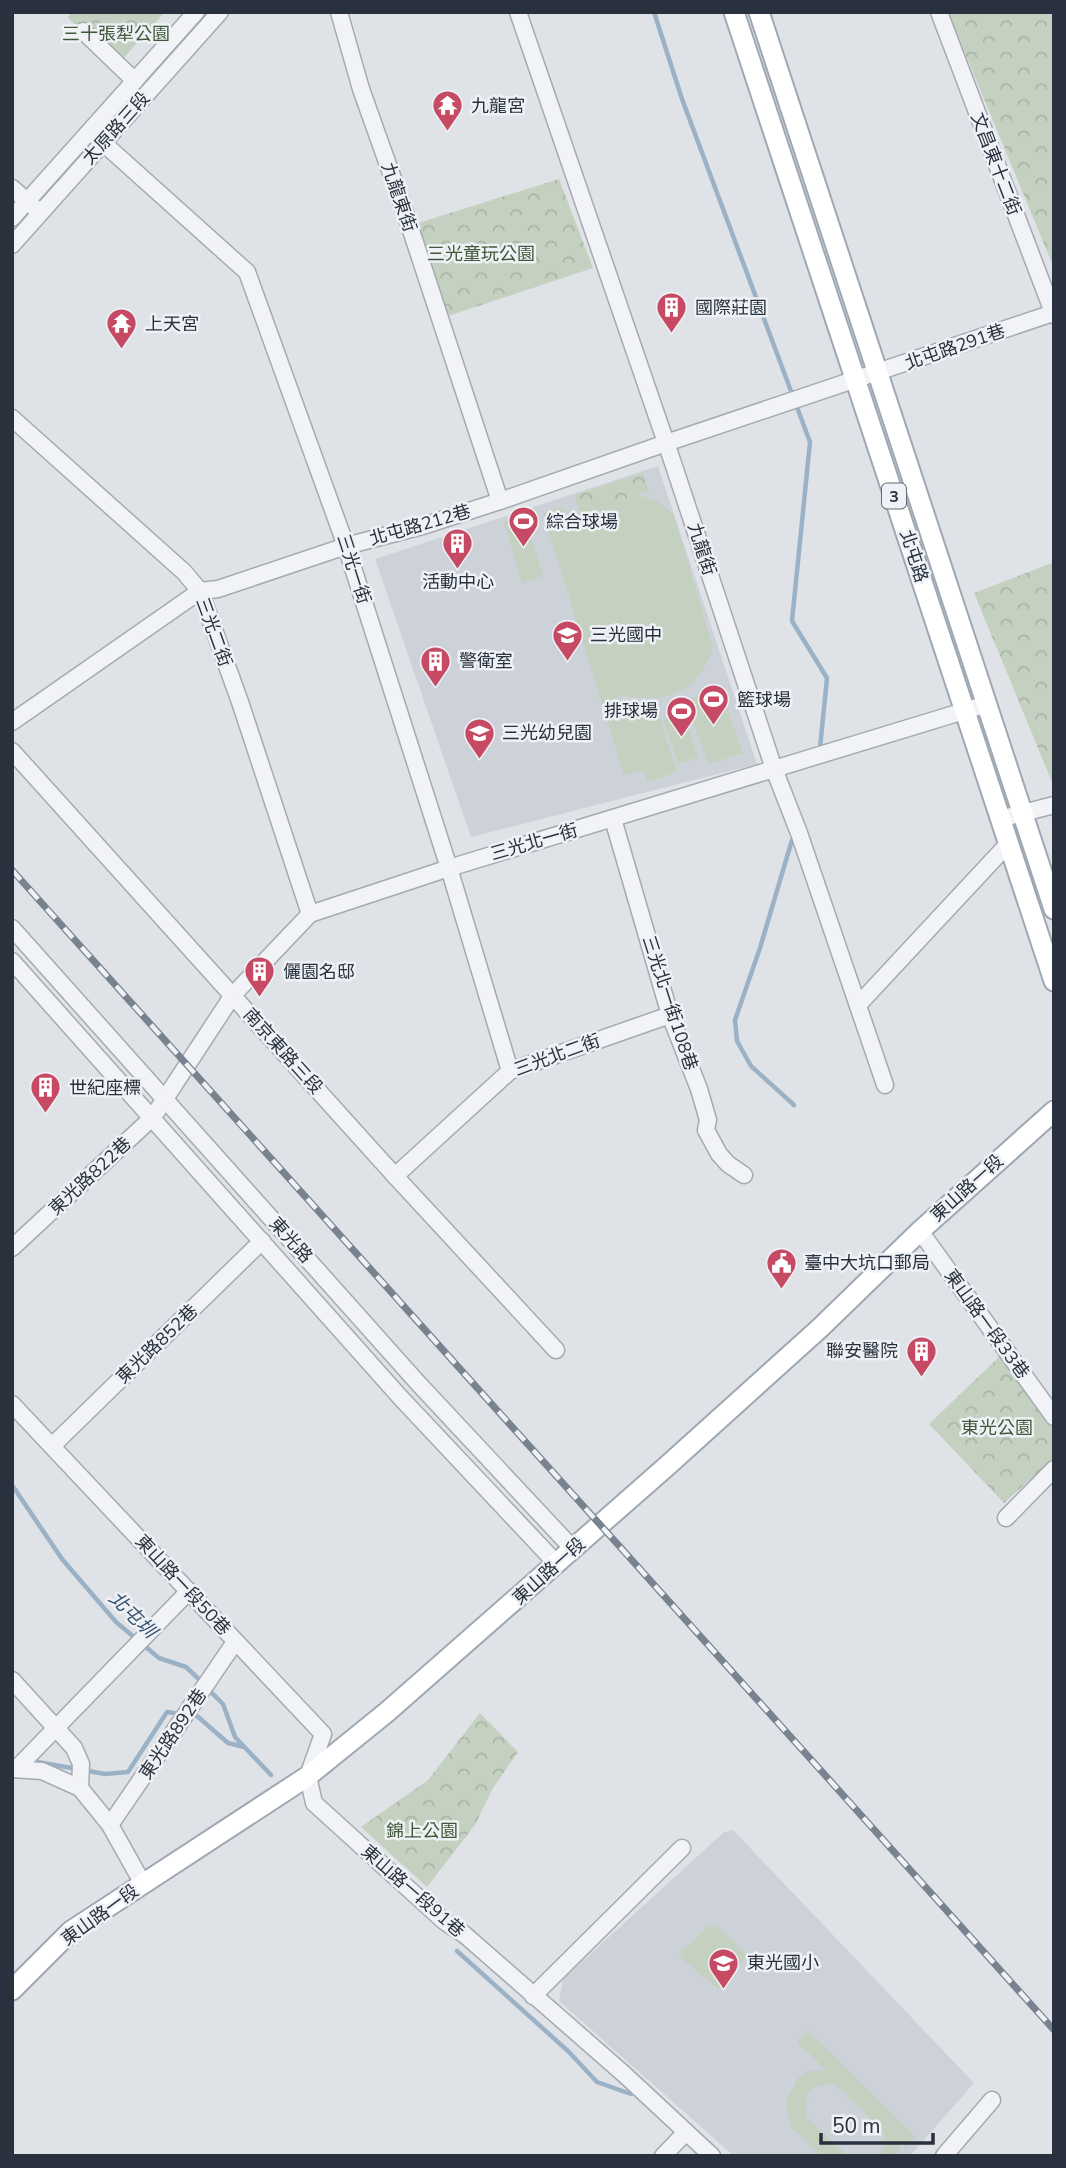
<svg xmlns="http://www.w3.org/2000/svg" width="1066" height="2168" font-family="'Nunito Sans','Noto Sans TC',sans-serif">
<defs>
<pattern id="park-crowns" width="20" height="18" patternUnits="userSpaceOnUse" patternTransform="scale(1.75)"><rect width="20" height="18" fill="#c5d1c0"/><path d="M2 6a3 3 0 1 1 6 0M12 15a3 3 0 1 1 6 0" fill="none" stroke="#a9b4a6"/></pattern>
</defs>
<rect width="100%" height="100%" fill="#dfe3e7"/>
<g fill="#cdd2d9">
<polygon points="658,466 757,764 471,837 375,559"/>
<polygon points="733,1830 974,2083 910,2156 734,2156 559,2001 563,1979 724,1832"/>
</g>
<g fill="#c5d1c0">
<path d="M636 494 657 501 674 515 713 648C697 696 664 704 619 695L627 718 657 709 677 772 647 782 643 770 624 775 543 513 562 507 570 522 584 507Z"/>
<polygon points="524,515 543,576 522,583 504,522"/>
<polygon points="720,688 743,753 708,764 685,700"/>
<polygon points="683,712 698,757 678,764 663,719"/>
<polygon points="709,1925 712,1929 717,1925 747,1955 718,1989 678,1955"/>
<polygon points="808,2031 915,2136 906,2148 901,2143 897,2156 878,2156 885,2146 884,2132 835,2084 820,2085 809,2092 806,2105 806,2117 848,2156 821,2156 790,2126 786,2101 798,2078 809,2071 826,2070 797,2042"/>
</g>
<g fill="url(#park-crowns)">
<polygon points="71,12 165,12 117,65 68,18"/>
<polygon points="948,12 1054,12 1054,268"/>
<polygon points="559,179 593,268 448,316 415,224"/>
<polygon points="643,473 649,491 580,513 574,495"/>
<polygon points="1054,562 1054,781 1052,782 974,593"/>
<polygon points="1000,1356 1054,1425 1054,1458 1004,1503 929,1424"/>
<polygon points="480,1713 518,1752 493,1788 475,1825 427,1887 361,1827 428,1780"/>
</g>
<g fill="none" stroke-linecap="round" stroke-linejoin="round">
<g stroke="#9bb2c6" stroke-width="4.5">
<polyline points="654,12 682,99 810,442 792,621 827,678 820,748"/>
<polyline points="792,840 760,948 735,1020 737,1041 751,1066 794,1105"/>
<polyline points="12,1485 62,1559 116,1622 159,1658 186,1667 203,1683"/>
<polyline points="209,1690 223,1704 235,1737 271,1775"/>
<polyline points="190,1715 197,1716 228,1743 244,1747"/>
<polyline points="32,1761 105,1774 128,1772 167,1712 181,1714"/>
<polyline points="457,1951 569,2052 597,2082 631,2094"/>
</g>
<defs>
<g id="minor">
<polyline points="339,12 361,89 407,218 500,501"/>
<polyline points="518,12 673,463 774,769 799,833 885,1085"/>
<polyline points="939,12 1054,315"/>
<polyline points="83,31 135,81"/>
<polyline points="91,132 247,272 346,546 449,868 510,1071"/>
<polyline points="12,188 36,209"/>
<polyline points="12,218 196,12"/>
<polyline points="12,245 220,12"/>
<polyline points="12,418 184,572 200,591 240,702 310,914"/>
<polyline points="12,722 200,591 218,589 346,546 426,525 500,501 666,443 1053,313"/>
<polyline points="12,751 395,1176 556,1350"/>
<polyline points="613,819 670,1015 699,1089 708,1120 706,1130 719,1154 728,1164 744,1175"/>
<polyline points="1000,819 1054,805"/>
<polyline points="12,928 417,1382 573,1549"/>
<polyline points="12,961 400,1397 557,1564"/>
<polyline points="858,1005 1008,844"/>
<polyline points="395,1176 510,1071 670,1015"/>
<polyline points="920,1231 1054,1417"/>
<polyline points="12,1248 153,1117 233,995 310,914 449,868 987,704"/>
<polyline points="12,1404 323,1734 308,1776 314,1803 444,1921 465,1935 625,2075 712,2156"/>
<polyline points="52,1446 262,1241"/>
<polyline points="1006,1518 1054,1469"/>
<polyline points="12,1680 74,1748 81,1764 80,1788"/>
<polyline points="12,1769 42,1771 80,1788 110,1825 143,1884"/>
<polyline points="16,1769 189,1591"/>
<polyline points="110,1825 235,1642"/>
<polyline points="533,1996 682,1848"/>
<polyline points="663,2156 686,2132"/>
<polyline points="944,2156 992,2100"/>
</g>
<g id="major">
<polyline points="734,12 1054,981"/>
<polyline points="759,12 1054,909"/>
<polyline points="12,1990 71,1931 308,1776 387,1712 667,1466 820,1328 920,1231 1054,1111"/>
</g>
</defs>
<use href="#minor" stroke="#a5aab1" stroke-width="19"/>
<use href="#major" stroke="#9fa8b2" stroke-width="23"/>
<use href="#minor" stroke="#f1f3f6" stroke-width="16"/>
<use href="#major" stroke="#fff" stroke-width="19"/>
<defs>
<polyline id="rail" points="12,870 1054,2030"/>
</defs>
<use href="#rail" stroke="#798390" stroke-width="7"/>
<use href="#rail" stroke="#eef1f5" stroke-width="4.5" stroke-dasharray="13" stroke-linecap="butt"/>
</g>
<defs>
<symbol id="temple-pin" viewBox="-11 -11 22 30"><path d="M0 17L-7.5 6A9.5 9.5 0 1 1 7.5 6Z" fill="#c64a63" stroke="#eef1f5"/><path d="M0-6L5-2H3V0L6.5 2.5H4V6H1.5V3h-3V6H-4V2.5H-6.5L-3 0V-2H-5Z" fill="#fff"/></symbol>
<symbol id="building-pin" viewBox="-11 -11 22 30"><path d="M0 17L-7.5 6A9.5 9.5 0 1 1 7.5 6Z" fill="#c64a63" stroke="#eef1f5"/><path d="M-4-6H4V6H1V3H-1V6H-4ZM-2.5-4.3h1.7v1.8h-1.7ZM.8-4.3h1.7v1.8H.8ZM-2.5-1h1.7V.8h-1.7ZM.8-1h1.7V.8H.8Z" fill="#fff"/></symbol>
<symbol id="stadium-pin" viewBox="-11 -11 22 30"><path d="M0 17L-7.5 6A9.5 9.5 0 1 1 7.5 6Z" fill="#c64a63" stroke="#eef1f5"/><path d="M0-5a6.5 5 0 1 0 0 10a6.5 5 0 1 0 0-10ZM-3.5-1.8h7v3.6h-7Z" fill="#fff"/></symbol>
<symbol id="school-pin" viewBox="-11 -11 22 30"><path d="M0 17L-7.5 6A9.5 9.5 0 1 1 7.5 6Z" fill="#c64a63" stroke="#eef1f5"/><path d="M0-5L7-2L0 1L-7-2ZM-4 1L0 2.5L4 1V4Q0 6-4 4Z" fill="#fff"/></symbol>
<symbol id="civic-pin" viewBox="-11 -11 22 30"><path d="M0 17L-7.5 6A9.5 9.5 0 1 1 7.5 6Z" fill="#c64a63" stroke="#eef1f5"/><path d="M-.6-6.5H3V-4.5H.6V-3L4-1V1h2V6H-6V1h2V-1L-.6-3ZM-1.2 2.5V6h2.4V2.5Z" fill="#fff"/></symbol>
</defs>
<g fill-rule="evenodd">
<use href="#temple-pin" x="430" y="88" width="35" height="47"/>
<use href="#building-pin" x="654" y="290" width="35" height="47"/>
<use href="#temple-pin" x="104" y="306" width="35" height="47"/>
<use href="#stadium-pin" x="506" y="504" width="35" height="47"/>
<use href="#building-pin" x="440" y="526" width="35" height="47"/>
<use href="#school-pin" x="550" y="618" width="35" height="47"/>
<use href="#building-pin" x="418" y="644" width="35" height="47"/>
<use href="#stadium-pin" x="696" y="682" width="35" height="47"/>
<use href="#stadium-pin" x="664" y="694" width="35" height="47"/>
<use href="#school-pin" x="462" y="716" width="35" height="47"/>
<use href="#building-pin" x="242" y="954" width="35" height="47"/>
<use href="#building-pin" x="28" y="1070" width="35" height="47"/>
<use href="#civic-pin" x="764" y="1246" width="35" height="47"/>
<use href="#building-pin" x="904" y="1334" width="35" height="47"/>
<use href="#school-pin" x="706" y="1946" width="35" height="47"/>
</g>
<g text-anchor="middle" stroke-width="5" stroke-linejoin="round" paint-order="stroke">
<rect fill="#eef1f5" stroke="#646b75" stroke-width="2" x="882" y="483.5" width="24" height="25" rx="5"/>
<g font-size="16" font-weight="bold" fill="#29313e">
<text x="894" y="502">3</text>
</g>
<g font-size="18" fill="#3f5837" stroke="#eef1f5">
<text x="116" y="40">三十張犁公園</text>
<text x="481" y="260">三光童玩公園</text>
<text x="997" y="1434">東光公園</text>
<text x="422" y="1837">錦上公園</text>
</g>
<g font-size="18" fill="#29313e" stroke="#eef1f5" text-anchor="start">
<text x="471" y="112">九龍宮</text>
<text x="695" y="314">國際莊園</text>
<text x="145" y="330">上天宮</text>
<text x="546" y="528">綜合球場</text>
<text x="458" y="588" text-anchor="middle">活動中心</text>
<text x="590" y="641">三光國中</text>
<text x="459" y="667">警衛室</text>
<text x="737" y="706">籃球場</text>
<text x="658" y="717" text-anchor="end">排球場</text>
<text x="502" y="739">三光幼兒園</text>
<text x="283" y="978">儷園名邸</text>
<text x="69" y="1094">世紀座標</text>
<text x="804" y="1269">臺中大坑口郵局</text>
<text x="898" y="1357" text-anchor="end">聯安醫院</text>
<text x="747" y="1969">東光國小</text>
</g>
<g font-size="18" fill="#29313e" stroke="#eef1f5">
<text transform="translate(116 128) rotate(-48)" y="6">太原路三段</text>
<text transform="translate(996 164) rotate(69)" y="6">文昌東十二街</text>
<text transform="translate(399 197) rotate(71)" y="6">九龍東街</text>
<text transform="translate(955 347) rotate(-19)" y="6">北屯路291巷</text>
<text transform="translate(420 525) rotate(-16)" y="6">北屯路212巷</text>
<text transform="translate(702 549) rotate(72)" y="6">九龍街</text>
<text transform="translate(914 556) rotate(72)" y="6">北屯路</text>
<text transform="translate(354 569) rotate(72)" y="6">三光一街</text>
<text transform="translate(214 632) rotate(70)" y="6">三光二街</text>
<text transform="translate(534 842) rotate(-16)" y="6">三光北一街</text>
<text transform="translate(670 1003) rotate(72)" y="6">三光北一街108巷</text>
<text transform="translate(283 1051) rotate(48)" y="6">南京東路三段</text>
<text transform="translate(557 1055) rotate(-20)" y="6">三光北二街</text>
<text transform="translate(90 1176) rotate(-43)" y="6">東光路822巷</text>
<text transform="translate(967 1188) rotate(-42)" y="6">東山路一段</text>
<text transform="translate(291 1240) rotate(48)" y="6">東光路</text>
<text transform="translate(987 1324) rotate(54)" y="6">東山路一段33巷</text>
<text transform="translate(157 1344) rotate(-44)" y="6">東光路852巷</text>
<text transform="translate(549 1571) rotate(-42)" y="6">東山路一段</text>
<text transform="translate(183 1585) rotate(47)" y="6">東山路一段50巷</text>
<text transform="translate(173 1734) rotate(-56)" y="6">東光路892巷</text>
<text transform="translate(413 1891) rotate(41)" y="6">東山路一段91巷</text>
<text transform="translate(100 1915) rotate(-36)" y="6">東山路一段</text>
</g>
<g font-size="19" font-style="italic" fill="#35526f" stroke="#eef1f5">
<text transform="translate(133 1614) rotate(44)" y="7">北屯圳</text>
</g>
</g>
<rect width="1066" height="2168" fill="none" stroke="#29313e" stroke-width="28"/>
<path d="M821 2133v10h112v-10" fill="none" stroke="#29313e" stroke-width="3.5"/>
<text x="832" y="2133" font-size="21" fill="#29313e" stroke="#eef1f5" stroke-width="5" paint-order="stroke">50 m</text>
</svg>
